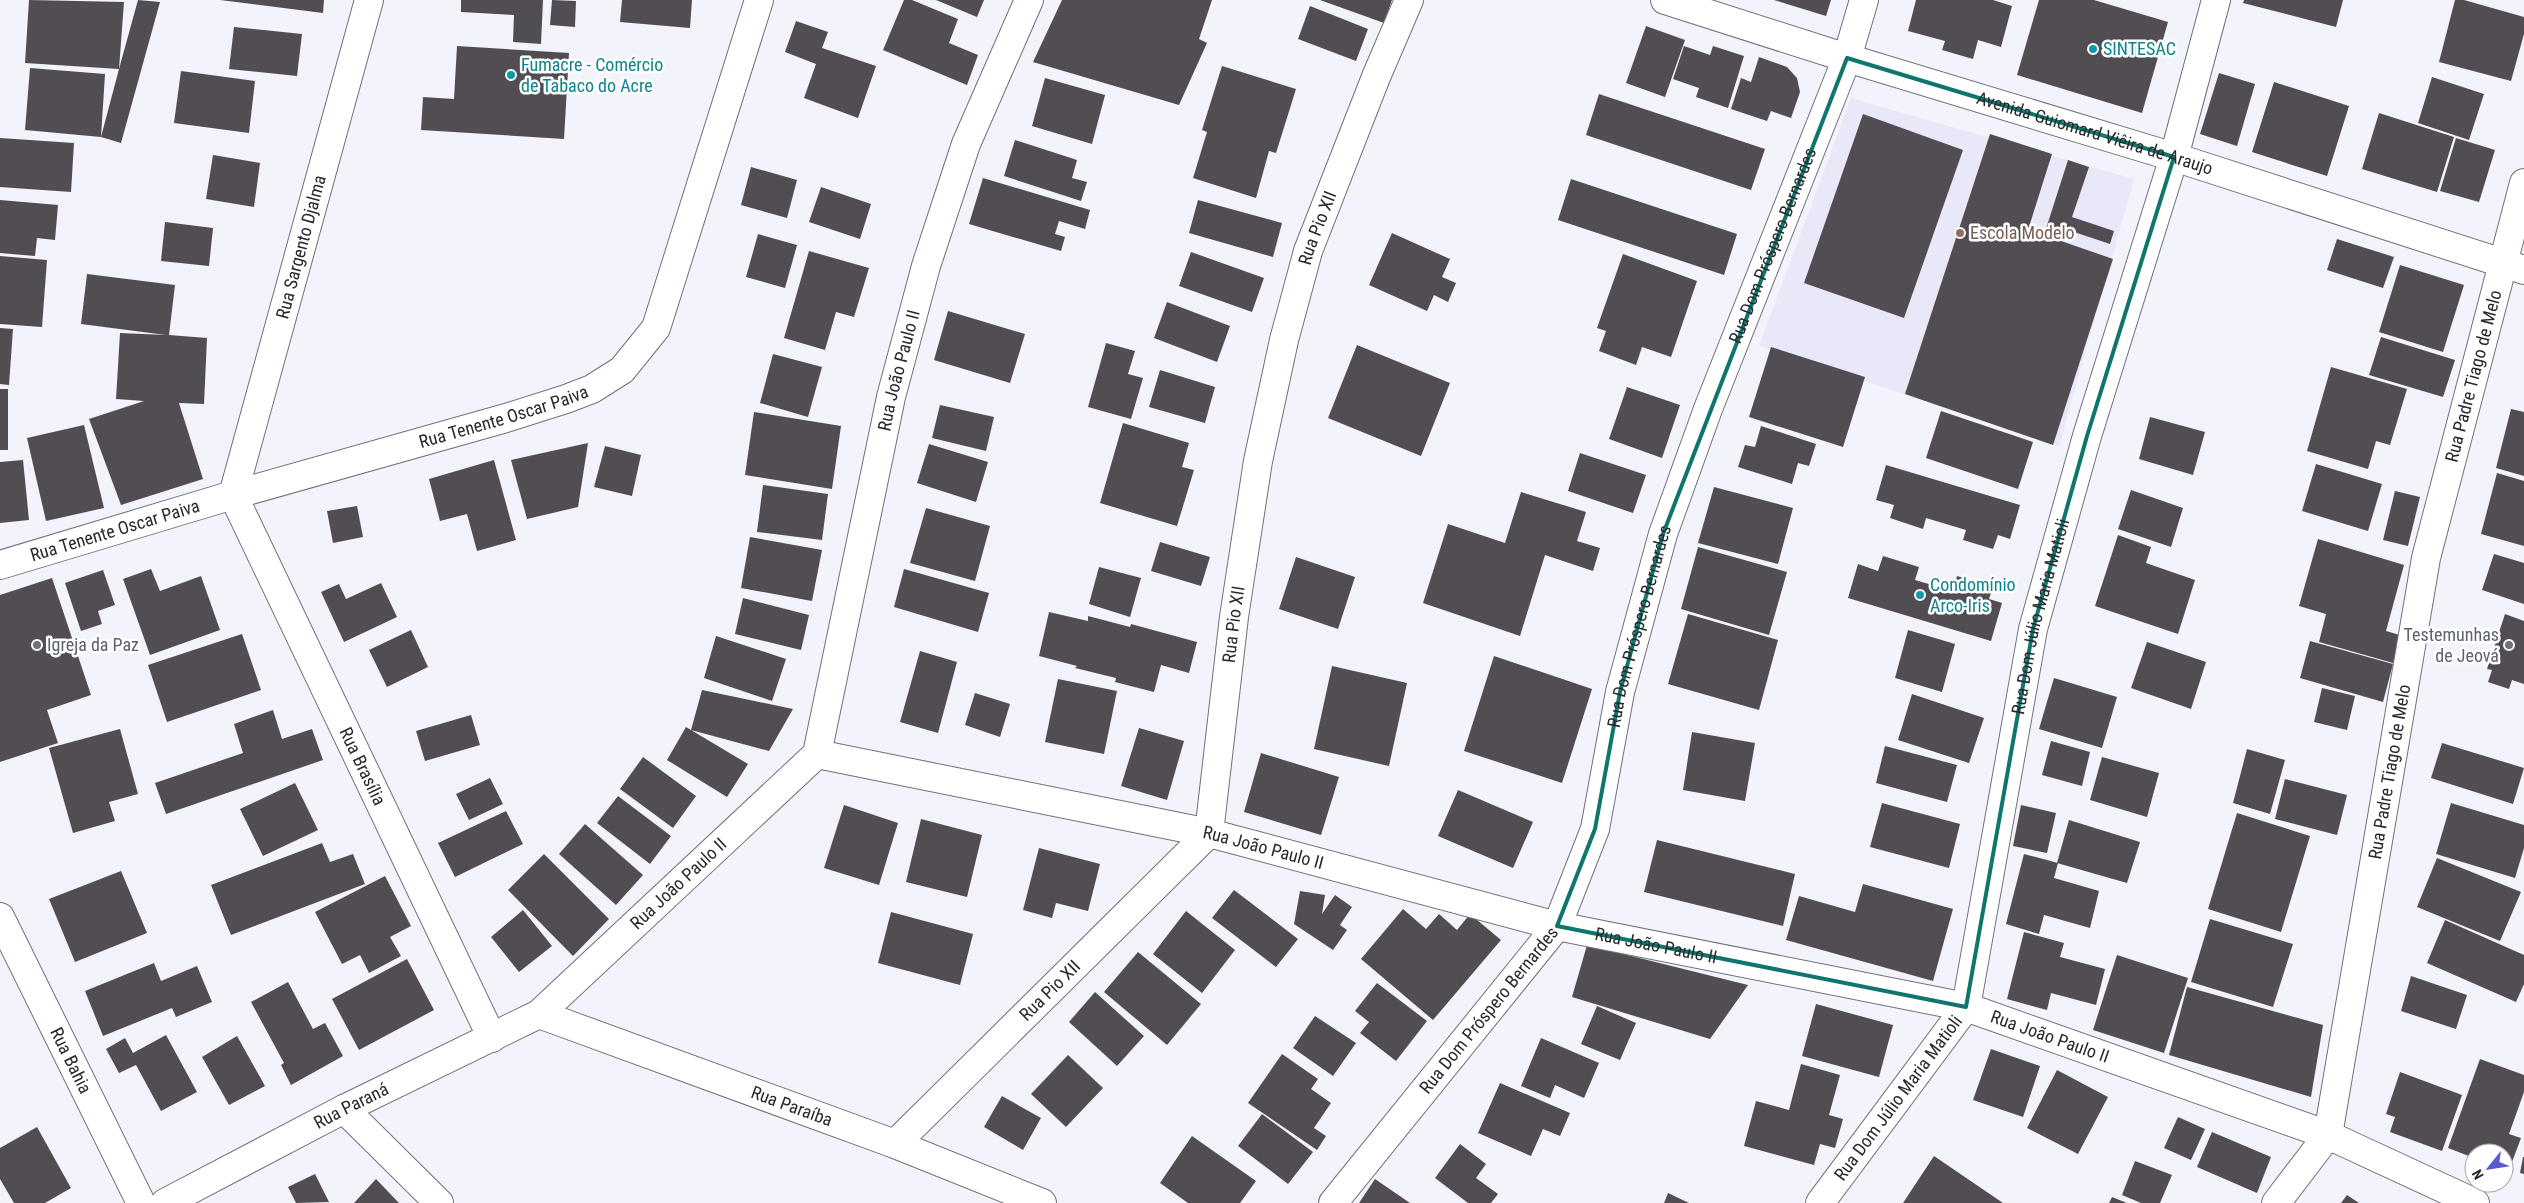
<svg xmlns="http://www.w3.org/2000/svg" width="2524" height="1203" font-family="'Roboto Condensed',sans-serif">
<rect width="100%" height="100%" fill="#f3f3fc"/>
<polygon fill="#e8e8f9" points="1851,98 2134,179 2059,446 1759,346"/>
<g fill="#524d53">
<polygon points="29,0 124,2 119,69 138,0 160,2 121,143 101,137 119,69 25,63"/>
<polygon points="220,0 324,0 323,13"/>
<polygon points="461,0 543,0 541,44 513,42 514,15 461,12"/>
<polygon points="552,0 576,1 575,27 550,25"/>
<polygon points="622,0 692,0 690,28 620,22"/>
<polygon points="904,0 912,0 958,19 949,43 978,55 967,85 883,50"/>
<polygon points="936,0 984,0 977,17"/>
<polygon points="1062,0 1212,0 1199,39 1207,43 1179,105 1033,62"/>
<polygon points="1320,0 1392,0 1384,23"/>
<polygon points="1774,0 1831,0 1826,16"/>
<polygon points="1916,0 1993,0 2012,6 2001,47 1978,40 1973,59 1942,50 1945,41 1908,31"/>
<polygon points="2039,0 2094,0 2168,22 2142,113 2017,75"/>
<polygon points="2244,0 2343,0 2336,27 2243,3"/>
<polygon points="2455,0 2464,0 2524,17 2524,34 2511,81 2439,62"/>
<polygon points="1310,6 1368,29 1356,61 1298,39"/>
<polygon points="796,21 828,32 822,48 876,66 858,118 804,98 816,64 785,52"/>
<polygon points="1646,26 1685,40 1665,97 1626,83"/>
<polygon points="234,27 302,34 297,76 229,69"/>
<polygon points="457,46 569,53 564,139 421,130 423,97 454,99"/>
<polygon points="1684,46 1710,55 1713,46 1744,56 1728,108 1696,97 1699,88 1673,79"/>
<polygon points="1759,57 1787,67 1797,78 1800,92 1791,118 1771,111 1767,121 1731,109 1741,78 1751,82"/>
<polygon points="1222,66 1296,89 1276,153 1269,151 1256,198 1193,178 1207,132 1202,130"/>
<polygon points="30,68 105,74 101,137 25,130"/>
<polygon points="181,71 255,81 249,133 174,123"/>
<polygon points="2219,73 2255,84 2237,146 2200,134"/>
<polygon points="2432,77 2484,94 2469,140 2418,123"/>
<polygon points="1045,78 1105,95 1092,144 1032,126"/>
<polygon points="2274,82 2349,106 2327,176 2252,152"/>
<polygon points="1599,94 1765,149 1751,190 1586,135"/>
<polygon points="2379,113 2454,137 2437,192 2362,169"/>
<polygon points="1863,114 1963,150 1904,318 1804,283"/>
<polygon points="1990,134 2052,154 2028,230 2044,235 2068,160 2089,167 2072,217 2114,231 2110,244 2068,230 2064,242 2113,259 2053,445 1905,394"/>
<polygon points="0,138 74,143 71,192 0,187"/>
<polygon points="2456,138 2495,150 2479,202 2440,191"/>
<polygon points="1015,140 1077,160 1072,178 1087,182 1081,201 1004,176"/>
<polygon points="213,155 260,163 254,207 206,199"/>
<polygon points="751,167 797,180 787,218 741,205"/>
<polygon points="983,178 1090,210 1085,229 1059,221 1055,234 1065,237 1061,251 969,224"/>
<polygon points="1571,179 1737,234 1724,275 1558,220"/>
<polygon points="821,187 871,204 860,239 809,222"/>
<polygon points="0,200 58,205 55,240 37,238 35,256 0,253"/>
<polygon points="1198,200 1282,223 1273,257 1189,233"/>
<polygon points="165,222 213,228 209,266 161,261"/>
<polygon points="1392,233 1450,259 1442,277 1456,283 1448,302 1434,295 1427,311 1369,285"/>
<polygon points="758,234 797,245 785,288 746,277"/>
<polygon points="2337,239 2394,257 2383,288 2327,270"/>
<polygon points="809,251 869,268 854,317 836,312 825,350 784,338"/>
<polygon points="1191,252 1264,278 1252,312 1179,286"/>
<polygon points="1623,254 1697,281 1671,357 1642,347 1636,365 1599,351 1606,331 1597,328"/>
<polygon points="0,256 47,260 42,327 0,324"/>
<polygon points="2400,265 2464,285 2443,352 2379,332"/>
<polygon points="87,274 175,285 169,335 207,338 204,404 179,403 203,479 121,505 89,419 144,401 116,399 120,333 166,335 81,324"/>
<polygon points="1167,302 1230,326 1217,362 1154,338"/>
<polygon points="948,311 1025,334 1010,383 934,360"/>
<polygon points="0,328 13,329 9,385 0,384"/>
<polygon points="2381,337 2455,360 2443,397 2369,375"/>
<polygon points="1106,343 1135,351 1128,374 1143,378 1131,419 1088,407"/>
<polygon points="1357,345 1450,383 1421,456 1328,418"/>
<polygon points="1771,347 1865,377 1843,447 1749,417"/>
<polygon points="773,354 822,367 808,417 760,403"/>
<polygon points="2331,367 2407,389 2390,445 2376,441 2368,469 2307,451"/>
<polygon points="1160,370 1215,387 1205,423 1149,407"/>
<polygon points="1627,387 1680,405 1662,458 1609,439"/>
<rect x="0" y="389" width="8" height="61"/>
<polygon points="940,405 994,417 986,451 932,438"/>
<polygon points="2511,409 2524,412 2524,476 2496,468"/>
<polygon points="1941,411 2033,442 2018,489 1926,458"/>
<polygon points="754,412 841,426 832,489 745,475"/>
<polygon points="2150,417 2205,432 2193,475 2139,459"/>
<polygon points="1123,423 1189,443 1182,467 1194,470 1177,526 1100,503"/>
<polygon points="84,425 104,508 46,521 27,438"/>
<polygon points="1761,426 1816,444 1809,466 1798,463 1792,484 1738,467 1745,445 1755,447"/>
<polygon points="588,443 578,507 527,519 511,460"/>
<polygon points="929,444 988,462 976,502 917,483"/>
<polygon points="605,446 641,455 632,496 594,487"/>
<polygon points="1580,453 1646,475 1633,513 1568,491"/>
<polygon points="23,460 29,520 0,523 0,462"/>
<polygon points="494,460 516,540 477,551 467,514 440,521 429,479"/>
<polygon points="2316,464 2382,484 2368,531 2302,511"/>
<polygon points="1886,465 2020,505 2010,539 1998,535 1993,549 1963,540 1966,530 1926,518 1923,529 1890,518 1894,505 1876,500"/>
<polygon points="2497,473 2524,481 2524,546 2481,534"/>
<polygon points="763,485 828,494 822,540 757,532"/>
<polygon points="1714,487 1793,508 1778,564 1698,543"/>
<polygon points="2131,490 2183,508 2171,547 2118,529"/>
<polygon points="2395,491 2420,497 2408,546 2383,540"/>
<polygon points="1521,492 1586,512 1577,541 1600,548 1593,571 1545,555 1520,636 1423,603 1448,524 1505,543"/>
<polygon points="357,506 363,537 333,543 327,511"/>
<polygon points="926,508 990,526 975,581 910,563"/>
<polygon points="2118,535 2151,547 2146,563 2195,580 2178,634 2095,606"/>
<polygon points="750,537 822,550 812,601 741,588"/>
<polygon points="2318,539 2404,565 2386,631 2400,635 2393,663 2319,642 2326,614 2299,606"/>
<polygon points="1160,542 1210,557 1201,586 1151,571"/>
<polygon points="1698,547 1787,572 1769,635 1681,609"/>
<polygon points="2494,554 2524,563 2524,604 2482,590"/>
<polygon points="1883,556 1919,567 1915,580 1953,591 1957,576 1993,587 1989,599 2002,603 1991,641 1848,598 1858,564 1878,571"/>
<polygon points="1296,557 1355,577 1338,629 1279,609"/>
<polygon points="1099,567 1141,578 1130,617 1089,604"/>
<polygon points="151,569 160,591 201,576 220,630 150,655 123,579"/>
<polygon points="904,569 989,593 978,632 894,607"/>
<polygon points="103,570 115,605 98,611 102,624 81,631 65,583"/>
<polygon points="52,578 91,695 47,710 58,743 0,762 0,595"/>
<polygon points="381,583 397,617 344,642 321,592 339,584 346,599"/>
<polygon points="743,598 809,615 801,650 735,634"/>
<polygon points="1049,612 1088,621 1088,616 1130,627 1131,624 1197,642 1189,673 1161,665 1154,692 1115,682 1116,678 1075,668 1077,666 1039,656"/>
<polygon points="1688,614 1778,640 1759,710 1668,684"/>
<polygon points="2505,614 2524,621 2524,684 2512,680 2509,689 2488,682 2492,670 2487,669"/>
<polygon points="411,630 428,667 387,687 369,650"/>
<polygon points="1908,630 1955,644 1942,692 1895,678"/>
<polygon points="242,634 261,690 167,722 148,665"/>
<polygon points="716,636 786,659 772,701 704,678"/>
<polygon points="2310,641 2393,664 2383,702 2300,678"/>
<polygon points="2147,642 2206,662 2191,709 2131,688"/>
<polygon points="920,651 957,662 938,733 900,722"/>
<polygon points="1494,656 1592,689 1562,783 1464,751"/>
<polygon points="1332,666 1407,683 1389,766 1314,749"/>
<polygon points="2054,678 2117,697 2102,748 2039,729"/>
<polygon points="1058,679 1117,691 1104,754 1045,742"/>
<polygon points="2322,688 2355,696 2347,730 2314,722"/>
<polygon points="702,690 793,709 769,751 691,730 748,764 727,797 667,760 686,727 691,730"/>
<polygon points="975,693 1010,704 1000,737 965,725"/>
<polygon points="1912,694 1984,718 1969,763 1898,740"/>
<polygon points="273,710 282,739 312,729 323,760 166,814 155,783 243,753 234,724"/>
<polygon points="471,715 480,745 425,761 416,731"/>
<polygon points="1139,728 1184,741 1167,800 1121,786"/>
<polygon points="120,729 138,794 109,802 115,821 73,833 49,748"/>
<polygon points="1692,732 1755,743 1745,801 1683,790"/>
<polygon points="2051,741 2090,752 2082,786 2042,775"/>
<polygon points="2442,743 2524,768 2513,804 2431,778"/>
<polygon points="1885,746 1957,765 1947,802 1876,783"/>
<polygon points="2247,749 2285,760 2270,814 2233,803"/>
<polygon points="1261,753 1339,777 1321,835 1244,812"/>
<polygon points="643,757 696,796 673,828 620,789"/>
<polygon points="2102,757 2159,773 2147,817 2090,800"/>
<polygon points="490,778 503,804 469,820 456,794"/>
<polygon points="2285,779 2347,795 2337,835 2275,819"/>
<polygon points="295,783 318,830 263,856 240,809"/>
<polygon points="1458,790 1533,822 1513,868 1438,836"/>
<polygon points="618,796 671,836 650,864 597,823"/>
<polygon points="1882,803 1960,824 1949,868 1870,847"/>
<polygon points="2451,803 2524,825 2524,848 2515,878 2436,854"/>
<polygon points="844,805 898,823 879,885 824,868"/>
<polygon points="2021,805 2056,813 2047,853 2013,846"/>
<polygon points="506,811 523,844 455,877 438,843"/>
<polygon points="2237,813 2310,836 2281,932 2208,909"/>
<polygon points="921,819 982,835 967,897 906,882"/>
<polygon points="2069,820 2140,842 2127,883 2057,863"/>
<polygon points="585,824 643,875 616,905 559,854"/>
<polygon points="1657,840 1795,874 1783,926 1644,892"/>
<polygon points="322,843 330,862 353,854 365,884 231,935 211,885"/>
<polygon points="1039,848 1100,864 1088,911 1056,903 1052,918 1023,910"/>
<polygon points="544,854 609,919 573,956 508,890"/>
<polygon points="2024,854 2058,863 2054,878 2099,891 2090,928 2044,915 2039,934 2006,924"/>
<polygon points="2437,858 2521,892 2500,941 2417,907"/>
<polygon points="121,871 147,933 75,962 49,899"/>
<polygon points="385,876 411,926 390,937 401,956 369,973 360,955 342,964 315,912"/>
<polygon points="1863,884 1953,909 1933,981 1786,940 1799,896 1855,912"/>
<polygon points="1234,890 1298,939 1276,967 1212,918"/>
<polygon points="1300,891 1325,895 1322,914 1335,895 1352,907 1340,925 1347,930 1333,950 1294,924"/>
<polygon points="1403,909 1426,929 1439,914 1457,930 1470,914 1501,940 1433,1020 1361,959"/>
<polygon points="523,910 552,946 519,972 491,937"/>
<polygon points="1186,911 1235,950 1202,993 1153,954"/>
<polygon points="891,912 973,934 960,985 878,963"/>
<polygon points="2210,919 2293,944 2273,1007 2191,982"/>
<polygon points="2445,920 2524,955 2524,984 2516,1002 2427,963"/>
<polygon points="2024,932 2064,943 2060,957 2105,969 2096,1005 2051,993 2047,1010 2007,999"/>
<polygon points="1587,945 1748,985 1710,1039 1572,997"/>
<polygon points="1138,952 1201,1004 1167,1045 1104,992"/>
<polygon points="2117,955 2188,978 2164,1053 2093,1030"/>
<polygon points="407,959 434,1010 359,1050 332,999"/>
<polygon points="154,963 161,981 197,966 212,1002 176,1017 172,1008 103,1036 85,991"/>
<polygon points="2411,976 2467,995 2456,1029 2401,1011"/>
<polygon points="288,982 313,1029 325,1023 343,1056 291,1085 281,1065 284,1063 251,1002"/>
<polygon points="1377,983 1427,1021 1396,1061 1360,1033 1369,1022 1355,1011"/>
<polygon points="2187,987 2323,1025 2311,1097 2169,1055"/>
<polygon points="1095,992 1144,1036 1117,1066 1069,1022"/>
<polygon points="1816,1004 1893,1025 1879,1077 1802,1056"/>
<polygon points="1597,1006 1636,1023 1620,1060 1581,1044"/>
<polygon points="1315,1016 1356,1043 1333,1076 1293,1048"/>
<polygon points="166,1035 197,1092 161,1111 136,1065 119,1073 106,1049 125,1038 133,1053"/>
<polygon points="237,1036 265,1086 229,1105 202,1057"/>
<polygon points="1541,1038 1599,1063 1584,1098 1555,1085 1550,1098 1521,1086"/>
<polygon points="1991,1049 2040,1066 2023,1117 1973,1100"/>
<polygon points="1282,1054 1318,1079 1311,1089 1331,1103 1314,1128 1326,1136 1317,1150 1248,1103"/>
<polygon points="1068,1055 1103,1088 1066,1127 1031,1094"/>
<polygon points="2480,1059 2524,1075 2524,1092 2509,1134 2521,1138 2509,1170 2504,1169 2504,1153 2474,1153 2474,1158 2448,1148"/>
<polygon points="1801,1064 1840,1075 1829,1115 1843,1119 1835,1148 1820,1144 1814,1165 1744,1146 1756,1101 1789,1110"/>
<polygon points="2057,1070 2108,1097 2078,1154 2027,1128"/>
<polygon points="2400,1072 2462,1095 2442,1151 2390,1132 2395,1117 2386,1114"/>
<polygon points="1500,1083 1570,1113 1560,1136 1543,1129 1531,1156 1478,1133"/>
<polygon points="1002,1096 1041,1118 1023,1150 984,1127"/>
<polygon points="1262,1114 1313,1152 1288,1184 1238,1146"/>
<polygon points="2178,1117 2205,1129 2191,1160 2164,1148"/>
<polygon points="37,1127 71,1188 45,1203 14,1203 0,1179 0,1148"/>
<polygon points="2212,1132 2271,1157 2257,1193 2197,1167"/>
<polygon points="1192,1136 1256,1181 1240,1203 1188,1203 1160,1183"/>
<polygon points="1460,1144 1486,1164 1476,1178 1498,1194 1491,1203 1468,1203 1435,1178"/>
<polygon points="1934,1156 2003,1203 1903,1203"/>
<polygon points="2523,1157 2524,1157 2524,1174 2520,1173"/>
<polygon points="2135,1161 2172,1175 2160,1203 2141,1203 2122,1195"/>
<polygon points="315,1174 329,1202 296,1203 288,1187"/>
<polygon points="376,1179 399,1203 354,1203"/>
<polygon points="1375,1179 1410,1203 1359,1203"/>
<polygon points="1668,1193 1689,1203 1664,1203"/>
<polygon points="2347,1195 2359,1203 2341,1203"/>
<polygon points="2112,1197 2127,1203 2109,1203"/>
</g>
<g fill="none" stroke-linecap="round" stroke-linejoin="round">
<defs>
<g id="minor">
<path id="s1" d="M369 0 233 495 492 1038"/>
<path id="s2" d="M1665 0 1847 58 2174 157 2524 270"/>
<path id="s3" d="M0 565 233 495 506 418 566 399 592 389 622 370 656 328 759 0"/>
<path id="s4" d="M817 754 1209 833 1557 926 1966 1007 2328 1135 2475 1203"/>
<path id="s5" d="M0 917 141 1203"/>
<path id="s6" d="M539 1014 895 1144 1042 1203"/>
<polyline points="344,1109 439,1203"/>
<path id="s7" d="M895 1144 1209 833 1234 617 1258 461 1284 340 1308 251 1376 77 1409 0"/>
<path id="s8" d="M165 1203 344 1109 539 1014 817 754 891 397 926 266 966 144 1029 0"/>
<path id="s9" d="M1333 1203 1557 926 1595 829 1620 692 1663 534 1708 409 1847 58 1864 0"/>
<path id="s10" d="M1820 1203 1966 1007 2033 629 2087 436 2174 157 2216 0"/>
<path id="s11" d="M2276 1203 2328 1135 2426 558 2524 183"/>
</g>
</defs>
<use href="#minor" stroke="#72717a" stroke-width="30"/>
<use href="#minor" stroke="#fff" stroke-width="28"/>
</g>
<path fill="none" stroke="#0f766e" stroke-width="4" stroke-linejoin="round" d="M1847 58 2174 157 2087 436 2033 629 1966 1007 1557 926 1595 829 1620 692 1663 534Z"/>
<g fill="#0f9aa8" stroke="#fff" stroke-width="2">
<circle cx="2093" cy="49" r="5"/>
<circle cx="511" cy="75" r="5"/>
<circle cx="1920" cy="595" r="5"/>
</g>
<circle fill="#8d6e63" stroke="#fff" stroke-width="2" cx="1960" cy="233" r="5"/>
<g fill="#6b7280" stroke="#fff" stroke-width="2">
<circle cx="37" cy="645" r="5"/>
<circle cx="2509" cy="645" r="5"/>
</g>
<g text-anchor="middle" stroke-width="5" stroke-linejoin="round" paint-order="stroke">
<g font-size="18" fill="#0d838f" stroke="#fff" text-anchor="start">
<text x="2103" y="55">SINTESAC</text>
<text x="521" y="71">Fumacre - Comércio<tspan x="521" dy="21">de Tabaco do Acre</tspan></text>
<text x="1930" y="591">Condomínio<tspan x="1930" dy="21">Arco-Iris</tspan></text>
</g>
<g font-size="18" fill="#29292d" stroke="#fff">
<text dy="6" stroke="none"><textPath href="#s2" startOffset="450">Avenida Guiomard Viêira de Araujo</textPath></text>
<text dy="6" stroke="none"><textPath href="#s7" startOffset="1058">Rua Pio XII</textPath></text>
<text dy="6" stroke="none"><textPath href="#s9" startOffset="1072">Rua Dom Próspero Bernardes</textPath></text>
<text transform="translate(301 247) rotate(-75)" y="6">Rua Sargento Djalma</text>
<text dy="6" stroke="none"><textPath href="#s8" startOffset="1192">Rua João Paulo II</textPath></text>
<text dy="6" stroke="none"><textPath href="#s11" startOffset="859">Rua Padre Tiago de Melo</textPath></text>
<text dy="6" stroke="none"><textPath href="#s3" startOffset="525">Rua Tenente Oscar Paiva</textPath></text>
<text dy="6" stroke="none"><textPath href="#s3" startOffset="120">Rua Tenente Oscar Paiva</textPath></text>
<text dy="6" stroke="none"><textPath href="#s10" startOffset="642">Rua Dom Júlio Maria Matioli</textPath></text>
<text dy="6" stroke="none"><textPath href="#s7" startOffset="652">Rua Pio XII</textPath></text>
<text dy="6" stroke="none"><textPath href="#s9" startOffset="668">Rua Dom Próspero Bernardes</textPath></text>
<text dy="6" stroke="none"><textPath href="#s1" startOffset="814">Rua Brasília</textPath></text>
<text dy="6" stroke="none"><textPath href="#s11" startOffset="454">Rua Padre Tiago de Melo</textPath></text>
<text dy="6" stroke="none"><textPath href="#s4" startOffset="456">Rua João Paulo II</textPath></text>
<text dy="6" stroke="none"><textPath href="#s8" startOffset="610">Rua João Paulo II</textPath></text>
<text dy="6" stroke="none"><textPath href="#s4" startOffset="861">Rua João Paulo II</textPath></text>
<text dy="6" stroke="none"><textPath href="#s7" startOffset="218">Rua Pio XII</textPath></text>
<text dy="6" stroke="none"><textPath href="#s9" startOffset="248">Rua Dom Próspero Bernardes</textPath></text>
<text dy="6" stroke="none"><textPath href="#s4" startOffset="1266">Rua João Paulo II</textPath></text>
<text dy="6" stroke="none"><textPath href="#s5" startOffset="160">Rua Bahia</textPath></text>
<text dy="6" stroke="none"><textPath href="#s10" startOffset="131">Rua Dom Júlio Maria Matioli</textPath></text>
<text dy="6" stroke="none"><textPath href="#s6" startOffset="269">Rua Paraíba</textPath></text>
<text dy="6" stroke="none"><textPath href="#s8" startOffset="210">Rua Paraná</textPath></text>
</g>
<g font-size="18" fill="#785e54" stroke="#fff" text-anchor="start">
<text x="1970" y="239">Escola Modelo</text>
</g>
<g font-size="18" fill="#5b616d" stroke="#fff" text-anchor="end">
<text x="2499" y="641">Testemunhas<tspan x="2499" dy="21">de Jeová</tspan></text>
<text x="47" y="651" text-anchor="start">Igreja da Paz</text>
</g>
</g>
<g transform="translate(2489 1168) rotate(240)"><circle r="24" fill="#ffffff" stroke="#a9a9ab"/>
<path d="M0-4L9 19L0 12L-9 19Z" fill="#5b59d1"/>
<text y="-8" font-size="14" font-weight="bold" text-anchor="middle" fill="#29292d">N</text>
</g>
</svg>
